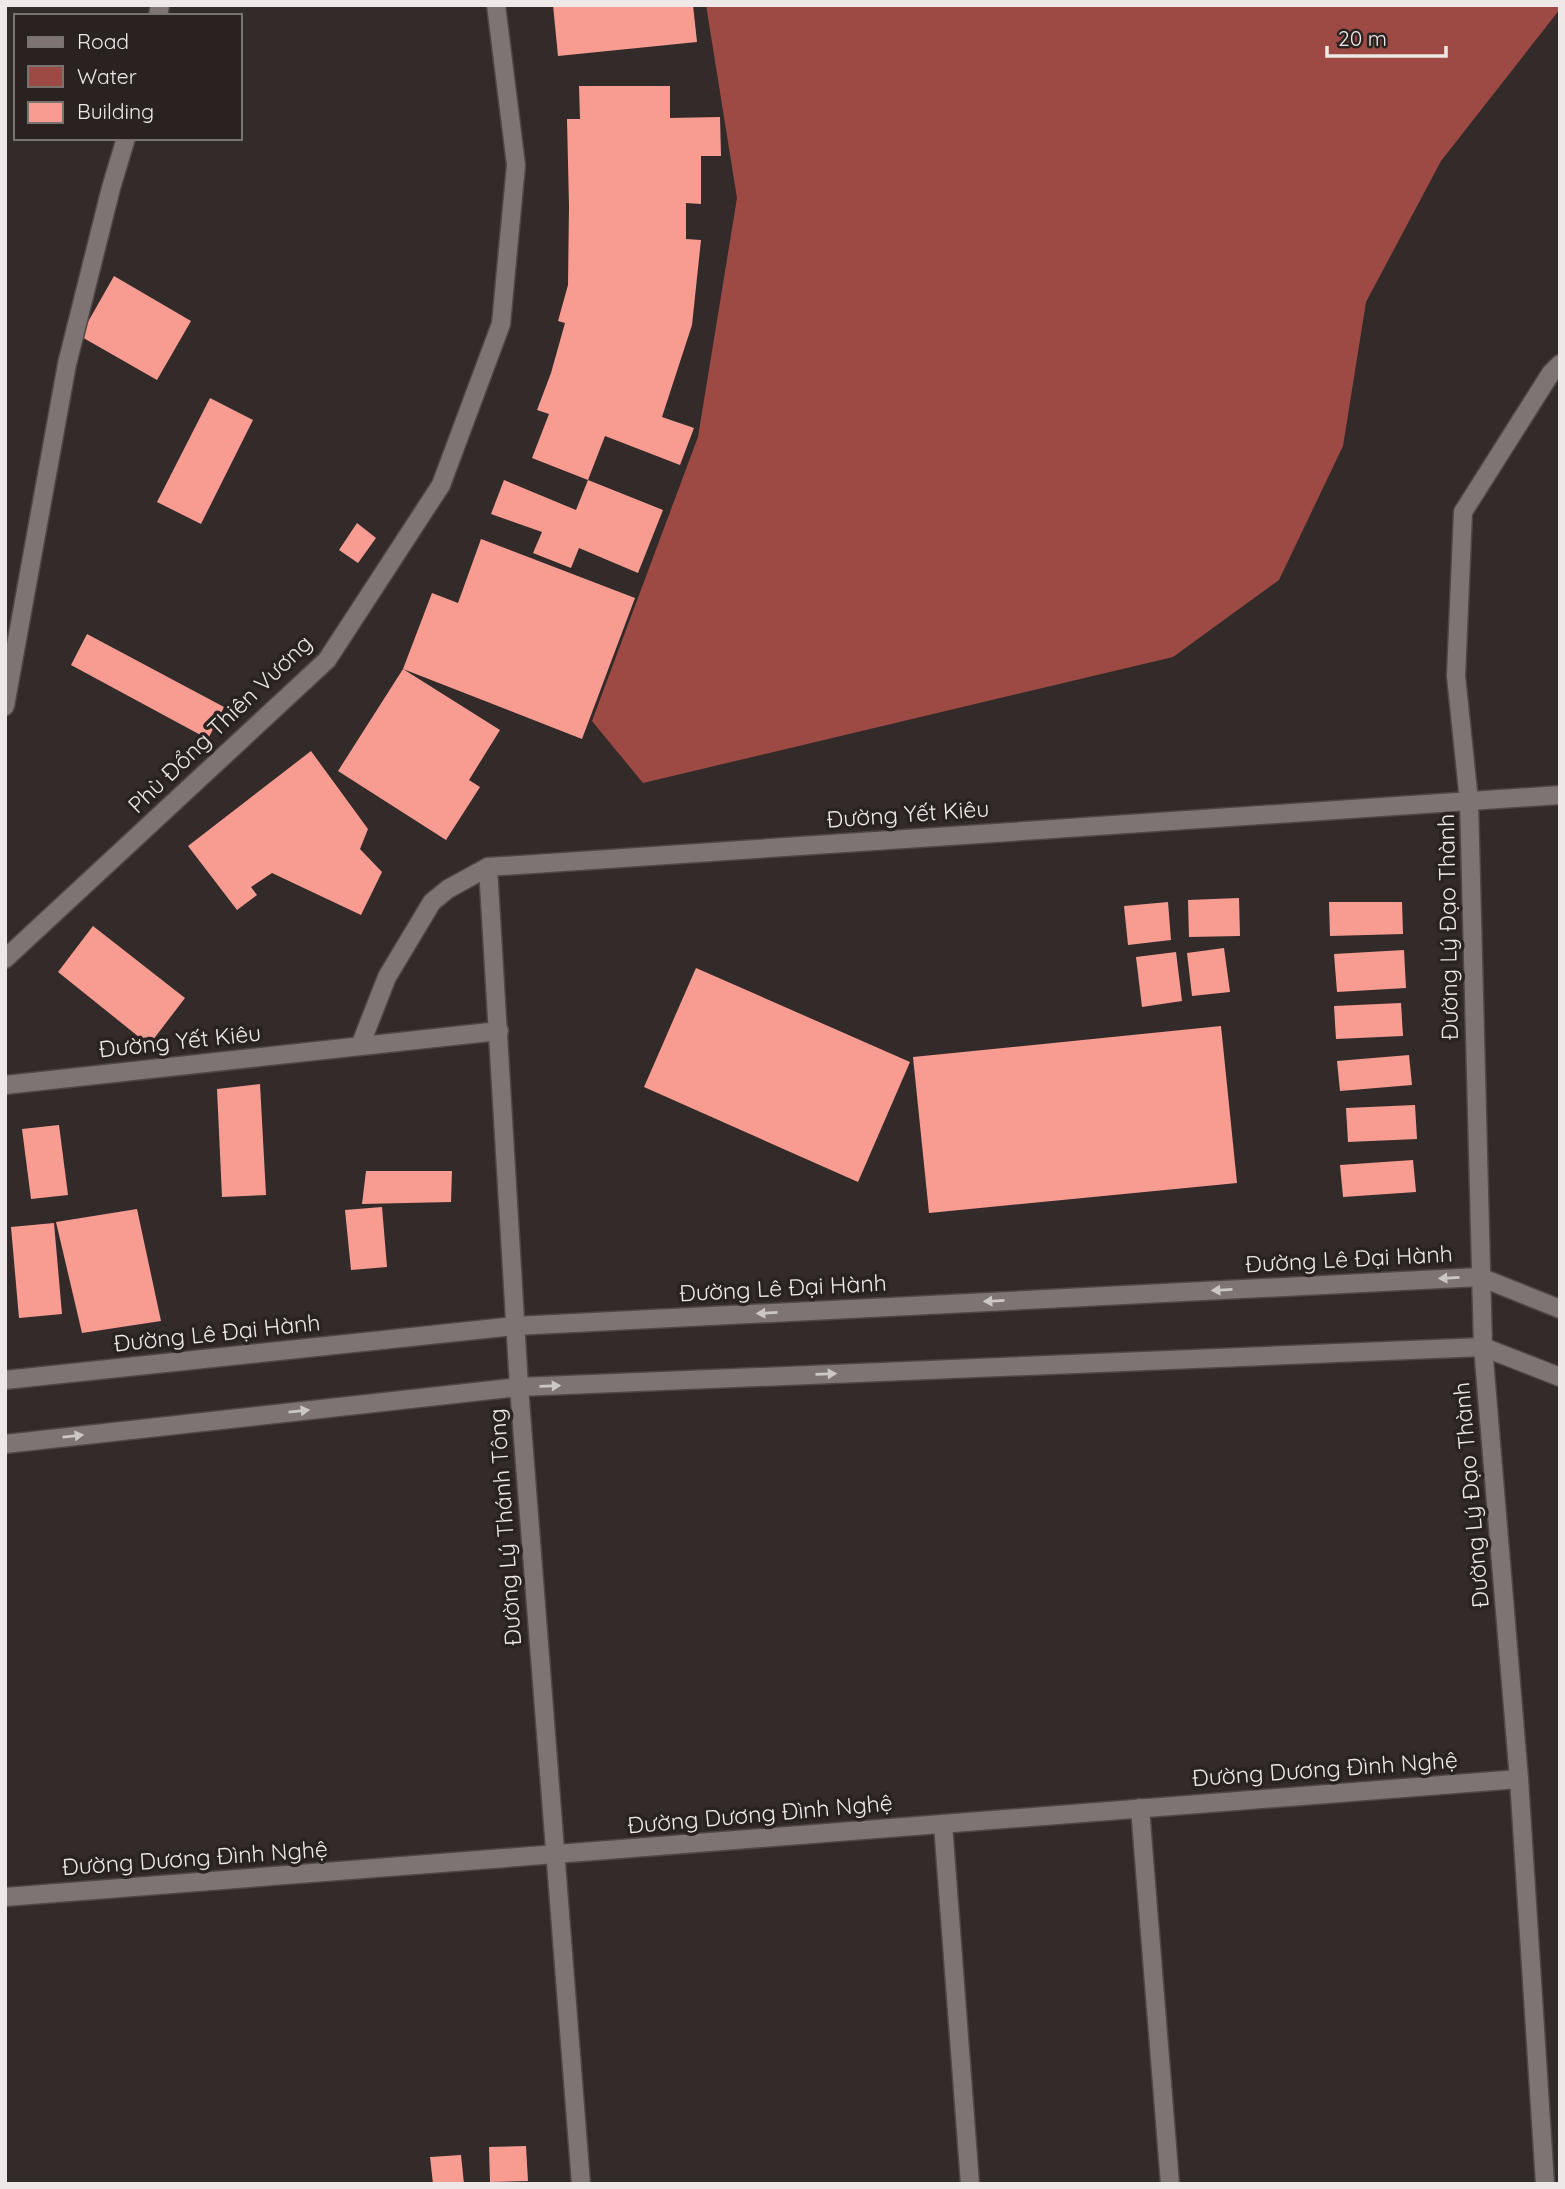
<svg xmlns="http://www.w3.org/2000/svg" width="1565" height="2189" font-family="Quicksand,sans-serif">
<rect width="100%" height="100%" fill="#332b2a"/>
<polygon fill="#9e4a44" points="706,5 1560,5 1560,9 1441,161 1366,302 1343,446 1279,580 1173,657 643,783 592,721 698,437 737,198"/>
<g fill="#f89c92">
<polygon points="553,5 693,5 697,42 558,56"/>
<polygon points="579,86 670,86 670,118 720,117 721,156 701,156 701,204 686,203 686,239 701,240 692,325 662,417 694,428 680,465 605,436 588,480 532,458 549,414 537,410 551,373 565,323 558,321 568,285 569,206 567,119 580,119"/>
<polygon points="114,276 191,321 157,380 80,336"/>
<polygon points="210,398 253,420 201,524 157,502"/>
<polygon points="504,480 576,510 588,480 663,510 638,573 579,548 571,568 533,553 542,532 491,514"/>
<polygon points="357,523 376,538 358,563 339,550"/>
<polygon points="481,539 635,598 582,739 403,669 500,730 469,780 480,787 446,840 338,771 403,669 432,593 458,603"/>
<polygon points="87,634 224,707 208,739 71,665"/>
<polygon points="311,751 368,829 360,849 382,872 361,915 272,873 251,887 257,895 237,910 188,846"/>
<polygon points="1239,898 1240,936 1189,937 1188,900"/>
<polygon points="1168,902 1171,940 1128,945 1124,906"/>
<polygon points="1329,902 1402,902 1403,934 1330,936"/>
<polygon points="93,926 185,998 149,1045 58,972"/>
<polygon points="1224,948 1230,992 1192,996 1187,953"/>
<polygon points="1404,950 1406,988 1337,992 1334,954"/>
<polygon points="1176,952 1182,1001 1142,1007 1136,957"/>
<polygon points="696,968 910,1062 858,1182 644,1087"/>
<polygon points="1401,1003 1403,1036 1336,1039 1334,1006"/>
<polygon points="1221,1026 1237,1183 929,1213 913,1057"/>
<polygon points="1409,1055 1412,1085 1340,1091 1337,1061"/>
<polygon points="260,1084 266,1195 222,1197 217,1089"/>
<polygon points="1415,1105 1417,1139 1348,1142 1346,1108"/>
<polygon points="59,1125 68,1195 31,1199 22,1129"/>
<polygon points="1413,1160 1416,1192 1343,1197 1340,1165"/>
<polygon points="366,1171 452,1171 451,1202 362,1204"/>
<polygon points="382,1207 387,1267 351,1270 345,1210"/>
<polygon points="137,1209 161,1321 82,1333 56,1222"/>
<polygon points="54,1223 62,1314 19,1318 11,1227"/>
<polygon points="526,2146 528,2181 490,2182 489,2147"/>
<polygon points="461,2155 464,2184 433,2184 430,2157"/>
</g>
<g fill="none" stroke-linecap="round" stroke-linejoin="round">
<defs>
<g id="minor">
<polyline points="158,16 160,5"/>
<polyline points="5,706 67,364 111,188 126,138"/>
<polyline points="488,867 519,1387 581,2184"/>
<polyline points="5,959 327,660 441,485 501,324 516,165 496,5"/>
<polyline points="360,1046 387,977 432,902 448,889 488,867 1560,795"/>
<polyline points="5,1085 499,1031"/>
<polyline points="5,1380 515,1326 1480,1277 1560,1309"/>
<polyline points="5,1444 519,1387 1483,1347 1560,1377"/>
<polyline points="1140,1808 1170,2184"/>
<polyline points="943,1824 970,2184"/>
<polyline points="5,1897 1519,1779"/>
<polyline points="1545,2184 1519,1779 1483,1347 1469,801 1456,676 1463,512 1551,373 1560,364"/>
</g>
</defs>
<use href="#minor" stroke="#4e4746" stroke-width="21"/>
<use href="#minor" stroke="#7d7473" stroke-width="18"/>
</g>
<defs><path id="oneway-solid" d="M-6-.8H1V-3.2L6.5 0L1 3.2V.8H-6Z" transform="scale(1.75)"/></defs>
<g fill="#ccc6c5">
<use href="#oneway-solid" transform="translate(1449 1278) rotate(177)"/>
<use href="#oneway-solid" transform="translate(1222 1290) rotate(177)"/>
<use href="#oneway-solid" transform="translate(994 1301) rotate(177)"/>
<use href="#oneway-solid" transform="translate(767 1313) rotate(177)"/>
<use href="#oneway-solid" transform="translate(826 1374) rotate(-2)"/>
<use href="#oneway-solid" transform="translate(550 1386) rotate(-2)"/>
<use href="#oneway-solid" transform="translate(299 1411) rotate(-6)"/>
<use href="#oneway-solid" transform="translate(73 1436) rotate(-6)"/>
</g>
<g text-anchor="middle" stroke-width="7" stroke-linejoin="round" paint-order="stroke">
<g font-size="23" fill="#eee9e8" stroke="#292221">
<text transform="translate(220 724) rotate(-44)" y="8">Phù Đổng Thiên Vương</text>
<text transform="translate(908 814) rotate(-4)" y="8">Đường Yết Kiêu</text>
<text transform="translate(1448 927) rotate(-91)" y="8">Đường Lý Đạo Thành</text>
<text transform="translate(180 1041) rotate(-6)" y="8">Đường Yết Kiêu</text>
<text transform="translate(1349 1259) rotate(-3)" y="8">Đường Lê Đại Hành</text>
<text transform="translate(783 1288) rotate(-3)" y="8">Đường Lê Đại Hành</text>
<text transform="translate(217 1333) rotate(-6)" y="8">Đường Lê Đại Hành</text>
<text transform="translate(1471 1495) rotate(-95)" y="8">Đường Lý Đạo Thành</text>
<text transform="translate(505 1527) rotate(-94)" y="8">Đường Lý Thánh Tông</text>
<text transform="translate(1325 1769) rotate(-4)" y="8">Đường Dương Đình Nghệ</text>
<text transform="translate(760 1814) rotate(-5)" y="8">Đường Dương Đình Nghệ</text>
<text transform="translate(195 1858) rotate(-4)" y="8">Đường Dương Đình Nghệ</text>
</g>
</g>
<rect width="1565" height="2189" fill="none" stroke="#eee9e8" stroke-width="14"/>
<rect x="14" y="14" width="228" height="126" fill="#292221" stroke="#787271" stroke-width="2"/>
<rect x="28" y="37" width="35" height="10" fill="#7d7473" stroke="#787271" stroke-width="2"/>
<text x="77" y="49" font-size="21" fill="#eee9e8">Road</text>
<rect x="28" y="66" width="35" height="21" fill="#9e4a44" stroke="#787271" stroke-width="2"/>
<text x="77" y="84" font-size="21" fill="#eee9e8">Water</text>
<rect x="28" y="102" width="35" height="21" fill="#f89c92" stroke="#787271" stroke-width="2"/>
<text x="77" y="119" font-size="21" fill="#eee9e8">Building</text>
<path d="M1327 46v10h119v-10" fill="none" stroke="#eee9e8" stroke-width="3.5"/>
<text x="1338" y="46" font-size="21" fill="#eee9e8" stroke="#292221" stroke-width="5" paint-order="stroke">20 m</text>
</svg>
